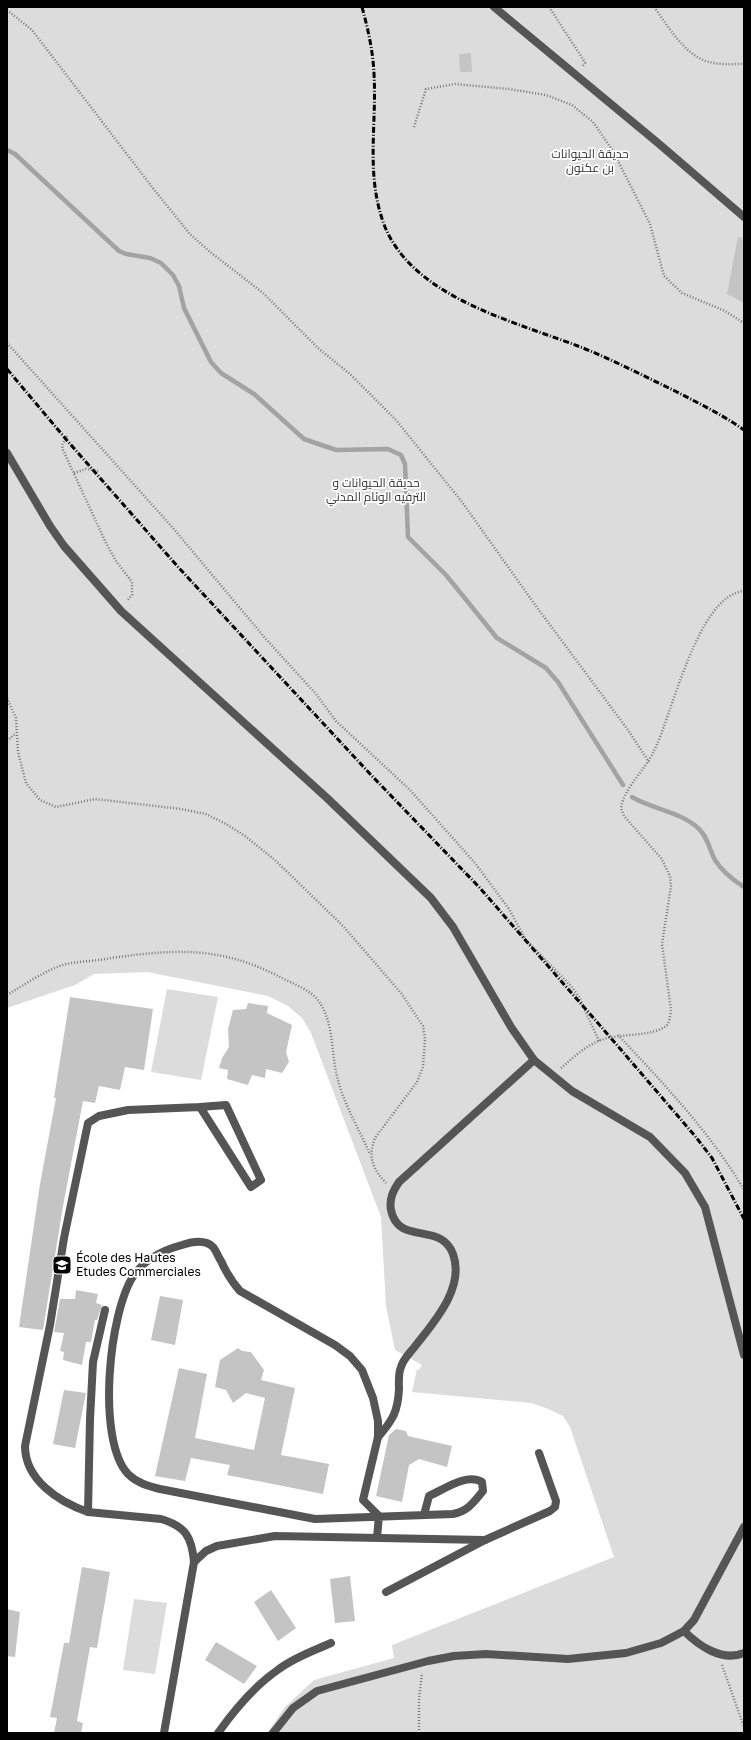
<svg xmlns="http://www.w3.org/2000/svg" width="751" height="1740" font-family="'Golos Text',Cairo,sans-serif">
<rect width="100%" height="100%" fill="#fff"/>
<g fill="#dcdcdc">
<polygon points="7,7 744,7 744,1733 267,1733 285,1707 314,1680 394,1658 392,1645 614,1557 570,1427 563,1416 546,1408 531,1403 412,1392 417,1369 419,1370 422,1365 395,1350 386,1306 381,1217 311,1033 302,1018 288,1006 268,996 147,972 94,974 75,985 7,1008"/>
<polygon points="167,989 218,997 201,1080 151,1072"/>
<polygon points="134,1599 167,1603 155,1674 123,1670"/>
</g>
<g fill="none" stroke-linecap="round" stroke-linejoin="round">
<g stroke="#a3a3a3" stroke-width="4.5">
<polyline points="7,150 15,154 119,251 126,254 150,258 161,263 173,275 179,286 184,308 211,362 221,373 254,394 304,439 336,450 388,449 401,455 405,464 408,537 446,575 497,638 546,668 558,682 623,785"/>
<path d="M632 797C652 809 681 812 698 828 708 837 709 849 715 860 722 871 733 880 744 887"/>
</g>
</g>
<g fill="#c4c4c4">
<polygon points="471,53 472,72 460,72 459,54"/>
<polygon points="738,237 744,238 744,303 727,294"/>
<polygon points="70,997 153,1009 144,1070 125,1067 120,1090 99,1086 95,1103 83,1101 63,1206 43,1330 19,1327 40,1184 56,1098 54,1098"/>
<polygon points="248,1003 268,1006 267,1013 292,1025 286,1052 289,1062 282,1073 266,1069 265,1078 252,1075 248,1085 227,1079 228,1070 219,1068 222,1058 229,1047 228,1029 233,1010 246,1009"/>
<polygon points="76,1290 98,1294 96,1303 102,1305 97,1320 95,1320 91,1342 86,1342 82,1365 63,1360 64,1352 60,1351 64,1333 54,1332 60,1299 75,1299"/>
<polygon points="160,1296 183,1300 175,1345 151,1340"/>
<polygon points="238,1348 242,1351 251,1352 264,1370 261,1380 295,1388 281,1455 329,1464 323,1494 227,1475 230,1465 191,1458 185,1481 155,1476 179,1368 207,1374 195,1438 254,1450 265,1398 246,1393 233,1403 226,1390 215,1387 220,1360"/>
<polygon points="64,1390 86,1393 75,1448 53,1444"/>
<polygon points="396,1429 406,1431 408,1436 452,1446 447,1467 419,1459 409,1465 402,1502 376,1496 389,1435"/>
<polygon points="82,1567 110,1572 97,1648 90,1647 77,1721 83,1723 81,1733 54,1733 57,1718 50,1717 64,1643 69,1643"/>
<polygon points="350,1576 355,1621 335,1623 330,1579"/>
<polygon points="271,1590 296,1628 278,1641 254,1602"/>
<polygon points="7,1609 20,1612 15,1657 7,1656"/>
<polygon points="216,1642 257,1666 244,1684 205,1660"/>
</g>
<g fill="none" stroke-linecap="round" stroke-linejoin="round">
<g stroke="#777" stroke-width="2.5" stroke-dasharray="1 2" stroke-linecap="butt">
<polyline points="549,7 581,56 585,63 582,67"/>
<path d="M654 7C668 26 685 56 709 62 720 65 733 64 744 64"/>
<polyline points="7,10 32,30 152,187 189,233 209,251 263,293 318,348 350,374 396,420 462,502 533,602 628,730 649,762"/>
<polyline points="414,127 426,89 455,84 509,89 546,95 572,105 593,122 613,151 650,224 664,276 682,293 725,311 744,323"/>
<polyline points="7,343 173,528 265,638 316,694 336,721 410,790 475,863 509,909 526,940 571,986 579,997 599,1041"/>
<polyline points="67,436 62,445 63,450 106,543 116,561 132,582 132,595 127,601"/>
<polyline points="74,473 86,469 98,471"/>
<path d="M7 698 16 718 18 752 26 783 40 800 56 807 95 799 181 809 206 814 226 824 245 836 276 861 343 926 401 993 423 1026 425 1039 423 1067 417 1082 375 1138C368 1157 372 1168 386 1183"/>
<polyline points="7,741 16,733"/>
<path d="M7 995C26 984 45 970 66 964 81 961 97 961 111 958 176 949 220 946 280 977 293 984 312 990 320 1003 334 1025 331 1052 337 1076 343 1103 359 1129 370 1154"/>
<path d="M618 1035C663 1083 711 1133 744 1190"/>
<path d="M561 1068C573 1058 586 1045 601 1040 619 1033 655 1037 667 1025 670 1021 670 1015 671 1010L662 944 671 886 670 876 661 858 624 816 621 808C624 788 644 771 653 753 672 717 697 595 744 591"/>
<polyline points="722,1665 744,1727"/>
<polyline points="419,1733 419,1699 422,1673"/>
</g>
<g stroke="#555" stroke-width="8">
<polyline points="494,7 658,143 744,217"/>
<polyline points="7,453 50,526 64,546 121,611 327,798 431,898 453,927 511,1027 534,1060 572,1091 650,1137 685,1173 705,1207 744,1355"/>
<path d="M105 1310 93 1362 90 1419 88 1512C59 1502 25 1480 25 1446L50 1325 64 1238 88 1123 99 1116 128 1110 200 1107 251 1187 261 1180 226 1105 200 1107"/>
<path d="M378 1437C393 1420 398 1411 399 1389 399 1382 398 1374 401 1367 403 1359 411 1352 416 1345 435 1321 465 1287 453 1254 441 1221 398 1246 391 1210 389 1199 393 1191 399 1182L534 1060"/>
<path d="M377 1537 379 1516 363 1500 378 1437V1421L373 1398 362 1370 350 1356 335 1345 240 1291C232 1282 226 1272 221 1261 218 1257 216 1250 213 1247 205 1239 191 1242 182 1245 163 1250 146 1258 134 1275 109 1311 96 1440 128 1474 137 1483 148 1486 160 1489L315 1519 453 1514C468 1511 473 1503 483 1491L482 1482C466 1473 445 1489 429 1496L424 1515"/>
<path d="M684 1631C699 1646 722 1662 744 1653"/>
<polyline points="273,1733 293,1708 317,1691 428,1661 454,1656 486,1654 568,1659 626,1653 661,1643 684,1631 694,1620 744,1527"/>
</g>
<g stroke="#555" stroke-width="8">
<path d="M88 1512 161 1519C186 1526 192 1538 194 1562"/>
<polyline points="386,1592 485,1540 550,1511 555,1507 556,1501 539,1453"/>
<polyline points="164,1733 194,1562 206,1551 217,1546 275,1536 485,1540"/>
<path d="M218 1733C235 1709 254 1686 279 1669 295 1657 313 1651 331 1643"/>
</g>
<g stroke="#000" stroke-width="3" stroke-dasharray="6 2 1 2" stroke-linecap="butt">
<path d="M362 7C368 29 373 51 374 74 377 126 365 176 385 227 415 299 517 322 583 348 615 361 646 377 677 392 700 404 723 415 744 430"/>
<polyline points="7,369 65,438 179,568 372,776 479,887 610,1037 695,1136 712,1158 744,1219"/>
</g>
</g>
<defs>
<symbol id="university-square" viewBox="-11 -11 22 22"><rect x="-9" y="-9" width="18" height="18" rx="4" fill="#000" stroke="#fff"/><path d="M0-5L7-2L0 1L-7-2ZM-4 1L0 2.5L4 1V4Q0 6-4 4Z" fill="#fff"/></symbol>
</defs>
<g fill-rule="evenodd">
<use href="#university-square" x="51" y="1254" width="22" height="22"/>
</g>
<g text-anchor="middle" stroke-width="3.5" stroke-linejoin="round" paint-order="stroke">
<g font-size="12" fill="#333" stroke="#fff">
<text x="590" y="158">حديقة الحيوانات<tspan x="590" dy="14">بن عكنون</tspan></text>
<text x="376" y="487">حديقة الحيوانات و<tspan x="376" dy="14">الترفيه الوئام المدني</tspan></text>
</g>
<g font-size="12" fill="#000" stroke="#fff" text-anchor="start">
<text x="76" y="1262">École des Hautes<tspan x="76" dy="14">Etudes Commerciales</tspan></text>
</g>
</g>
<rect width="751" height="1740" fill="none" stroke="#000000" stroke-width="16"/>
</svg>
